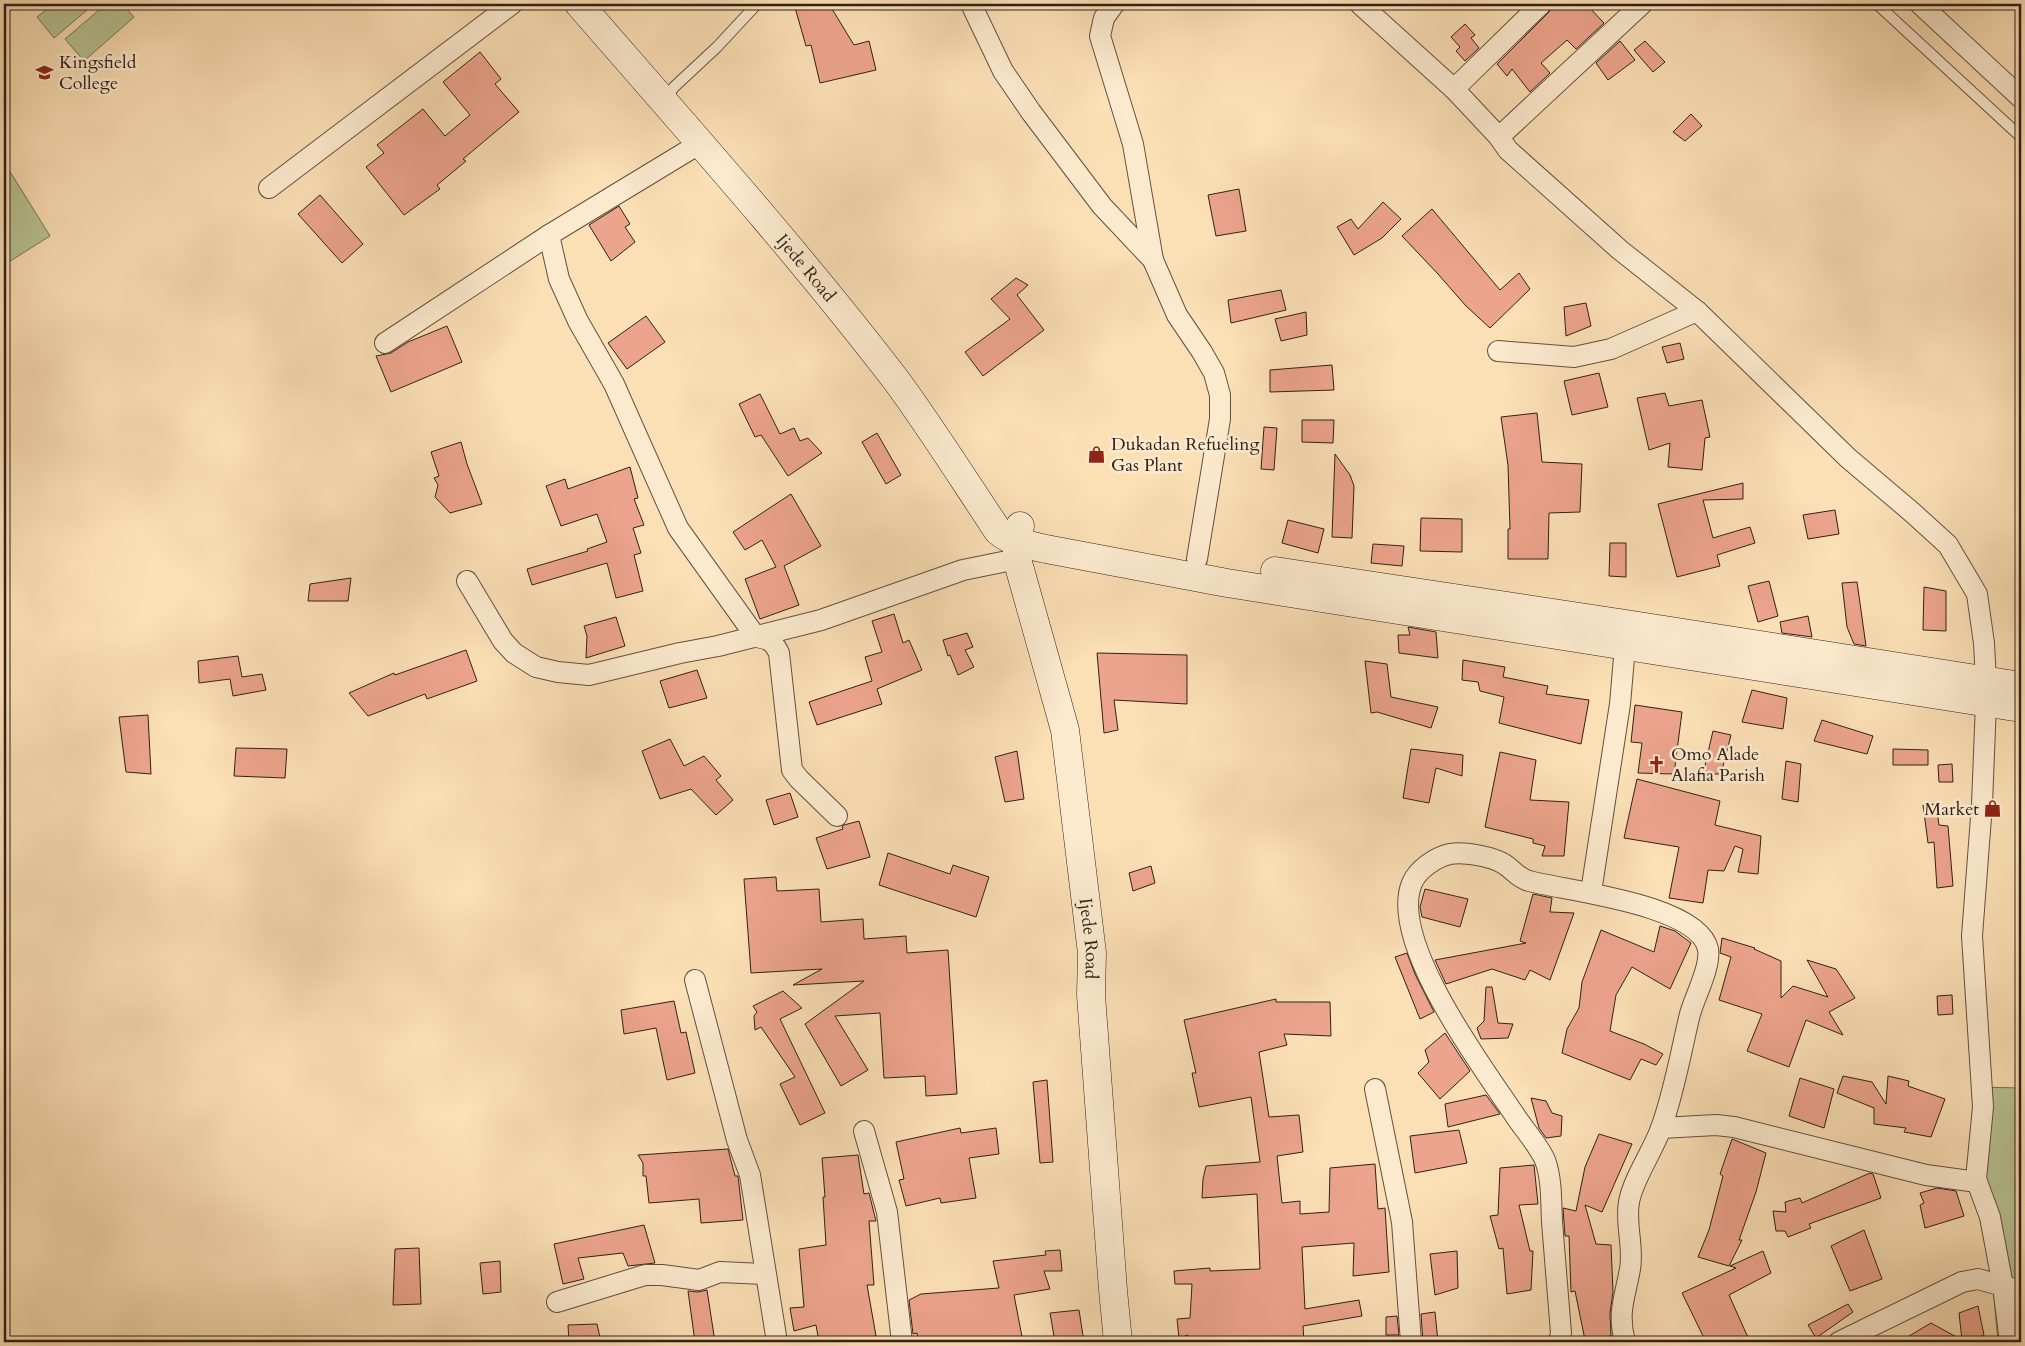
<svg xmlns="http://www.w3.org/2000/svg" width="2025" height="1346" font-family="Cardo,serif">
<rect width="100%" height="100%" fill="#fbdfb5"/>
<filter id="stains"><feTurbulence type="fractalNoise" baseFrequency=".004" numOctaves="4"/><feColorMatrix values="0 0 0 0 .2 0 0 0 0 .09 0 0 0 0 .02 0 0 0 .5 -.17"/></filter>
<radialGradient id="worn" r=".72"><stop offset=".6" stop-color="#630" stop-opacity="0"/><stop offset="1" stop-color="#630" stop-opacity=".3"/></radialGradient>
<g fill="#b8c393" stroke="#747256">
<polygon points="53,4 94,4 54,38 37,17"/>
<polygon points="106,4 122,4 134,17 84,61 65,39"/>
<polygon points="4,162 50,236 4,265"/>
<polygon points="1975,1087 2021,1088 2021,1342 1998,1342"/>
</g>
<g fill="#eca48c" stroke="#302018">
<polygon points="794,4 829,4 854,45 869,41 876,70 820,83 811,45 806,46"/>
<polygon points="1553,4 1586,4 1604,23 1576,49 1567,40 1541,63 1550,73 1530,92 1512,69 1507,76 1497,64 1549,12"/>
<polygon points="1465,24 1475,35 1471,38 1479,48 1465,61 1456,51 1460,47 1451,37"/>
<polygon points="1620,41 1635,60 1608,80 1596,63"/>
<polygon points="1645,41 1665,62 1653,72 1634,50"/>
<polygon points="480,52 501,79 495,84 519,112 463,159 466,161 437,185 440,189 404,215 366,167 384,153 377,145 423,109 445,136 470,115 443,82"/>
<polygon points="1691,114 1702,126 1685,141 1673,132"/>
<polygon points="1239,189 1246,231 1216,236 1208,195"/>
<polygon points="320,195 363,244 342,263 298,214"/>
<polygon points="1383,202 1401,219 1382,238 1354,255 1337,227 1351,219 1358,229"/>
<polygon points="619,206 630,224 625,227 635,242 611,261 589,225"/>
<polygon points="1432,209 1500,290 1519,273 1530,289 1490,328 1466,306 1438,274 1402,236"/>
<polygon points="1016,278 1028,285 1017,295 1044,330 983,376 965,352 1010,319 991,299"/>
<polygon points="1281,290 1286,310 1231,323 1228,300"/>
<polygon points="1586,303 1591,326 1566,336 1564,307"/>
<polygon points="1306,312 1307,335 1281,341 1275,319"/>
<polygon points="646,316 665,342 627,369 608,343"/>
<polygon points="447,326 462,362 391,392 376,356 391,353 408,342"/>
<polygon points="1680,343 1684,359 1667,363 1662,347"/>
<polygon points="1332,365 1334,390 1270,392 1270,370"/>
<polygon points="1599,373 1608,407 1572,415 1564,381"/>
<polygon points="1665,393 1669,406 1702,400 1710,437 1705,438 1702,470 1668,467 1670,443 1649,450 1637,398"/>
<polygon points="760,394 780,434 794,428 800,441 808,438 822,453 788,476 761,435 755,437 739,404"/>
<polygon points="1537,413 1542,462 1582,464 1580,512 1549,513 1548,559 1508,559 1508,529 1510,529 1508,465 1501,417"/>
<polygon points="1302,420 1334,420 1333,443 1302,442"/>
<polygon points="1264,427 1277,428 1274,470 1261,469"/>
<polygon points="877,433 901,475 886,484 862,442"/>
<polygon points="461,442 467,464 482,504 450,513 435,497 438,485 434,478 439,476 431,452"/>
<polygon points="1335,454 1350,475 1354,486 1352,538 1332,537"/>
<polygon points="630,467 638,498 634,499 644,525 633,528 641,553 634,555 643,591 616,598 607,563 532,585 527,569 588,551 587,549 607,542 597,514 561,526 546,486 565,479 568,489"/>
<polygon points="1743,483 1743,499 1703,500 1713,538 1750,527 1755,543 1717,555 1720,566 1677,577 1658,504"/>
<polygon points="791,494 821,546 784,566 799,605 760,619 745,579 776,567 762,540 745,550 733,532"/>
<polygon points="1835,510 1839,534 1808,539 1803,515"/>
<polygon points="1421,518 1462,519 1462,552 1420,551"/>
<polygon points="1288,520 1324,529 1318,553 1282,543"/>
<polygon points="1610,543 1626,543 1626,577 1609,576"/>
<polygon points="1373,544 1404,546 1402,566 1371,563"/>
<polygon points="351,578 348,601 308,601 310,584"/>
<polygon points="1769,581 1778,616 1758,622 1748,586"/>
<polygon points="1857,582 1866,646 1854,644 1847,627 1842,583"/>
<polygon points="1924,587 1946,591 1946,631 1923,630"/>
<polygon points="894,614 903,643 909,640 922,670 877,689 882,704 817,725 809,702 872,681 865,657 882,652 872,621"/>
<polygon points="1808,616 1812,637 1782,633 1780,622"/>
<polygon points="616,617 625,646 586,658 587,636 584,626"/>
<polygon points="1408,627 1436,632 1438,658 1399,653 1398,635 1410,635"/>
<polygon points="967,633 973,647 965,650 974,667 958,675 950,655 948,656 943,640"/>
<polygon points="466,650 477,681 427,699 425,694 368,716 349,693 394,673 395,675"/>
<polygon points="1097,653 1187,655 1187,704 1114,700 1118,730 1104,733"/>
<polygon points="238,656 242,677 262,674 266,690 233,696 230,679 199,683 198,661"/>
<polygon points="1463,660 1505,667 1503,677 1548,686 1546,694 1589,700 1581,744 1499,723 1504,697 1480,691 1478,682 1462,680"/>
<polygon points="1365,661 1387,664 1391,697 1438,707 1431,728 1377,712 1371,713"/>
<polygon points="697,670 707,698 669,708 660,681"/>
<polygon points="1752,690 1787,698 1783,729 1742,722"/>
<polygon points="1635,705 1682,712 1674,774 1638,773 1642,743 1631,742"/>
<polygon points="148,715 151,774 126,772 119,717"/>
<polygon points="1822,720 1873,736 1867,754 1814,741"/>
<polygon points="1713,731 1731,735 1721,774 1703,774"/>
<polygon points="670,739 684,766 704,756 721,776 716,780 733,800 716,815 691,789 660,799 642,751"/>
<polygon points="236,748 287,749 285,778 234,776"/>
<polygon points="1411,749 1463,755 1462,776 1436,768 1429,803 1403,798"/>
<polygon points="1893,749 1928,750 1928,765 1893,765"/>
<polygon points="1017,751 1024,799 1005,802 995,757"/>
<polygon points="1500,752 1536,760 1530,800 1569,802 1564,856 1542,856 1545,846 1533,843 1533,839 1485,827"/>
<polygon points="1786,761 1801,764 1798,802 1782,799"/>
<polygon points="1952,764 1953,782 1939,782 1938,765"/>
<polygon points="1637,779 1720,801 1715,825 1761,836 1758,874 1738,872 1743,849 1735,846 1724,871 1708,870 1703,903 1669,898 1679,847 1624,838"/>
<polygon points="790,793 798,817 774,825 766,800"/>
<polygon points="1936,804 1939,825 1948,826 1953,886 1937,888 1934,842 1928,843 1923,805"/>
<polygon points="859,821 870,857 827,869 816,838 843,829 842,827 844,825"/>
<polygon points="888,853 950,874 953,865 989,877 976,917 879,885"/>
<polygon points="1151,866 1155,883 1133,891 1129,873"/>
<polygon points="776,877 777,891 819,889 821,922 863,919 864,939 906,936 907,953 948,950 957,1094 926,1096 925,1076 884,1078 880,1013 835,1016 868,1070 841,1086 805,1024 864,981 793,985 822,969 751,973 744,879"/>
<polygon points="1425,889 1468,899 1460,927 1422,917 1420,907"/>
<polygon points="1533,894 1552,898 1550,912 1574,913 1550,980 1530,970 1525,980 1492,969 1446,984 1435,960 1526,943 1520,941"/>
<polygon points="1660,926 1675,931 1691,943 1670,989 1632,967 1616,995 1610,1031 1644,1044 1663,1054 1656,1065 1641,1059 1630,1080 1562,1053 1567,1029 1579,1008 1582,982 1601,930 1654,952"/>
<polygon points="1722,938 1755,948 1754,949 1781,961 1781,998 1793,986 1828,997 1807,960 1836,969 1855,998 1829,1012 1843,1035 1806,1020 1789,1067 1747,1051 1762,1014 1719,1000 1731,957 1720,953"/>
<polygon points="1407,953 1415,974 1434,1012 1420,1019 1395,957"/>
<polygon points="1486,987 1492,987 1498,1023 1513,1024 1508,1038 1481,1039 1477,1028 1484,1021"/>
<polygon points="783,991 802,1008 780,1019 825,1113 800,1125 780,1084 795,1077 761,1027 755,1030 754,1016 757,1012 753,1006"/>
<polygon points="1952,995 1953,1014 1938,1015 1937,996"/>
<polygon points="1276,999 1276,1002 1330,1002 1331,1036 1284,1034 1287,1045 1259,1052 1269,1117 1299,1115 1303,1152 1277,1156 1282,1203 1300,1201 1300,1214 1329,1212 1330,1168 1375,1164 1378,1209 1385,1208 1389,1272 1353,1276 1354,1243 1302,1247 1305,1309 1359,1300 1362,1316 1303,1326 1304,1342 1188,1342 1188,1335 1179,1338 1177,1319 1190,1318 1192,1284 1175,1284 1174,1271 1210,1268 1210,1271 1260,1269 1257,1194 1202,1198 1203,1179 1206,1166 1260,1162 1251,1097 1199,1107 1192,1073 1196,1073 1184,1020"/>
<polygon points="674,1001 681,1033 686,1032 695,1073 667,1080 656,1028 624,1034 621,1010"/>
<polygon points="1445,1033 1470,1071 1440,1099 1418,1073 1429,1062 1425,1050"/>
<polygon points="1843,1076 1872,1082 1886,1104 1888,1076 1909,1081 1908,1086 1945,1099 1931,1137 1904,1132 1906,1128 1874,1124 1874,1108 1837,1093"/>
<polygon points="1800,1078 1834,1089 1824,1128 1789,1116"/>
<polygon points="1047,1080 1053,1162 1040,1163 1033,1082"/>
<polygon points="1486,1095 1500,1114 1448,1127 1445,1104"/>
<polygon points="1531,1098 1546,1101 1552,1113 1562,1116 1561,1136 1546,1138 1539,1128"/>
<polygon points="960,1128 961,1133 996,1128 999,1154 969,1158 976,1198 941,1203 940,1198 906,1206 899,1180 904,1179 896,1142"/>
<polygon points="1459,1130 1467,1163 1415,1173 1410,1136"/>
<polygon points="1599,1134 1632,1144 1602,1212 1585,1205 1596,1244 1611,1245 1613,1292 1610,1313 1611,1336 1585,1340 1575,1291 1571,1292 1569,1236 1565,1236 1563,1208 1576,1211 1585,1167"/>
<polygon points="1732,1139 1766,1153 1756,1192 1739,1240 1742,1240 1729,1266 1698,1257 1709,1230 1723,1176 1720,1174"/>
<polygon points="728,1149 735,1176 738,1176 743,1220 701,1223 699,1199 649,1203 646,1176 643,1176 643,1163 638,1155"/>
<polygon points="858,1155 864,1194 869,1193 876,1221 869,1221 874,1285 867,1285 876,1336 834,1342 819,1342 816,1325 794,1331 790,1308 804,1307 799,1249 826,1245 823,1197 825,1197 822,1158"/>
<polygon points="1534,1165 1538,1204 1519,1205 1530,1251 1533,1251 1531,1290 1507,1294 1503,1248 1499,1249 1490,1216 1498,1215 1500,1168"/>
<polygon points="1870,1173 1873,1174 1881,1198 1809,1224 1811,1228 1788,1237 1785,1231 1776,1231 1773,1211 1786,1212 1785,1202 1800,1198 1802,1203"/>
<polygon points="1937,1188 1956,1191 1964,1216 1925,1228 1920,1205 1924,1203 1920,1193"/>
<polygon points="644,1225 655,1263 628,1266 623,1253 578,1258 584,1279 563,1284 554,1244"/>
<polygon points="1864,1230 1882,1279 1850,1291 1831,1246"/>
<polygon points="419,1248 421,1304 393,1305 395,1249"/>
<polygon points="1060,1250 1062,1271 1044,1271 1050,1289 1014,1295 1023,1342 918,1342 917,1333 913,1334 909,1300 921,1294 999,1288 993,1261 1046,1255 1045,1251"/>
<polygon points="1457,1251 1458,1288 1435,1295 1430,1254"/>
<polygon points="1763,1251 1771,1273 1729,1295 1750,1342 1706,1342 1682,1293 1736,1268 1730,1266"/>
<polygon points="500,1261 501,1292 483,1294 480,1263"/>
<polygon points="707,1290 715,1342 695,1342 688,1291 698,1292"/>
<polygon points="1848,1304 1853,1312 1816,1338 1808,1325"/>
<polygon points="1978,1306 1984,1335 1967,1342 1899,1342 1931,1323 1962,1340 1959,1313"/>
<polygon points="1079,1310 1084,1342 1055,1342 1050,1313"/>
<polygon points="1435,1312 1438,1342 1423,1342 1421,1314"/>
<polygon points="1397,1316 1399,1335 1386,1335 1386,1317"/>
<polygon points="597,1324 601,1342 569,1342 568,1325"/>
</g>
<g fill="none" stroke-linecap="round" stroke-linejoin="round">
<defs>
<g id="lane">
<polyline points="1877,4 2021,137"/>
<polyline points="664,101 674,87 717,47 757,4"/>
</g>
<g id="street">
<polyline points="971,4 1003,71 1031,112 1102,206 1153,260"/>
<polyline points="1114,4 1104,18 1100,36 1133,144 1153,260 1177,315 1202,352 1214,373 1220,395 1220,419 1197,559"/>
<polyline points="1360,4 1454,89 1499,137 1508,150 1620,250 1697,311 1848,458 1914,514 1948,545 1977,594 1984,643 1986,681"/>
<polyline points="1920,4 2021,98"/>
<polyline points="1454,89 1541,4"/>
<polyline points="1499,137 1642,4"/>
<polyline points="269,188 512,4"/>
<path d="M549 235 559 279 578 321 614 384 678 528 756 637C769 639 773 641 779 653L792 770 799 779 837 816"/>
<polyline points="385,343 549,235 699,144"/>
<polyline points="1498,351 1574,357 1611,349 1697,311"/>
<polyline points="467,581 503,641 514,653 536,667 558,672 589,675 680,653 718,646 821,620 963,570 1017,559"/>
<polyline points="1986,703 1982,804 1972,936 1983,1107 1976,1179 1990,1217 2003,1286 2010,1342"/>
<polyline points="1591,892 1620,704 1625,646"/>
<polyline points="695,980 737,1140 750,1175 777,1342"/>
<polyline points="1375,1089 1402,1222 1411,1342"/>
<polyline points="1661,1128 1716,1125 1734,1127 1926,1175 1977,1182"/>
<polyline points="864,1131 887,1212 902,1342"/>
<polyline points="557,1302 645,1275 662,1275 699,1280 720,1272 765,1274"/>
<path d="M1559 1342 1561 1333C1558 1296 1555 1259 1552 1222 1551 1202 1552 1179 1545 1160 1539 1146 1523 1128 1514 1114 1482 1066 1388 941 1412 883 1418 869 1436 857 1450 854 1463 851 1493 857 1504 864 1514 870 1516 877 1529 881 1566 891 1698 904 1708 949 1711 967 1695 996 1690 1014 1681 1051 1674 1093 1661 1128 1653 1151 1633 1179 1629 1202 1625 1224 1634 1247 1630 1269 1625 1298 1617 1312 1625 1342"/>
<polyline points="1839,1342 1962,1282 1978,1279 2021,1291"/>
</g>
<g id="secondary">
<path id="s1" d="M579 4C686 127 796 250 896 380 932 429 964 480 998 531 1012 543 1029 545 1046 549L1227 583 2021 708"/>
<path id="s2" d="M1020 526 1017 542V559L1065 730 1092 953 1091 995 1113 1290 1118 1342"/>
<polyline points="1275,571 1626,624 2021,686"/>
</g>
</defs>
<use href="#lane" stroke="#63503f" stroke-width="12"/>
<use href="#street" stroke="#63503f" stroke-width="22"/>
<use href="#secondary" stroke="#302018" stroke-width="29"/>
<use href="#lane" stroke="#fceacf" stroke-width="10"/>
<use href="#street" stroke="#fceacf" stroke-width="20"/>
<use href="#secondary" stroke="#fceacf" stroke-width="28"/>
</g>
<defs>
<symbol id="school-bare" viewBox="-9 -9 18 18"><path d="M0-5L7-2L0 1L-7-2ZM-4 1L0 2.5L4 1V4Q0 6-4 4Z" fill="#8f2418" stroke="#fceacf" stroke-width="2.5" paint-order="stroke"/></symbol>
<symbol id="shop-bare" viewBox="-9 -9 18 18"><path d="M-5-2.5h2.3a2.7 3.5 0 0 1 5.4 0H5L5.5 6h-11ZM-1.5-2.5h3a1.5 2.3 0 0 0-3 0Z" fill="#8f2418" stroke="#fceacf" stroke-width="2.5" paint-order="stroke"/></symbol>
<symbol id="church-bare" viewBox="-9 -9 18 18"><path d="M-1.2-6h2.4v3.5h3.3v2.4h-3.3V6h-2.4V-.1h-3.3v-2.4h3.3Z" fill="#8f2418" stroke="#fceacf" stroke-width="2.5" paint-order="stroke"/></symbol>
</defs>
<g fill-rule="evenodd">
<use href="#school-bare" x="32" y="60" width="25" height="25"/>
<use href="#shop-bare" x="1084" y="442" width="25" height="25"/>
<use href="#church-bare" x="1644" y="752" width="25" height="25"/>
<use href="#shop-bare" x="1980" y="796" width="25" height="25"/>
</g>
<g text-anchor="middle" stroke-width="5" stroke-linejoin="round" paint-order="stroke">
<g font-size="18" fill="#302018" stroke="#fceacf" text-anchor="start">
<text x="59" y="68">Kingsfield<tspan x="59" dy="21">College</tspan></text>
<text x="1111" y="450">Dukadan Refueling<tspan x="1111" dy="21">Gas Plant</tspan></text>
<text x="1671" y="760">Omo Alade<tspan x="1671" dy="21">Alafia Parish</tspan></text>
<text x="1979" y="815" text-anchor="end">Market</text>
</g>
<g font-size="18" fill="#302018" stroke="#fceacf">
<text dy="6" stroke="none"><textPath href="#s1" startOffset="348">Ijede Road</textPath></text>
<text dy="6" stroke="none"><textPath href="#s2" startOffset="421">Ijede Road</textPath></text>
</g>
</g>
<rect width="2025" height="1346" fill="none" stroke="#fbdfb5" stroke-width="20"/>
<rect x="5" y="5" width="2015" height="1336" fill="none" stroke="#302018" stroke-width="2.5"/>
<rect x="10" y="10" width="2005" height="1326" fill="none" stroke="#302018"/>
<rect width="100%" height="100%" filter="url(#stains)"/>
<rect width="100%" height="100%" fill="url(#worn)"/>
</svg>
